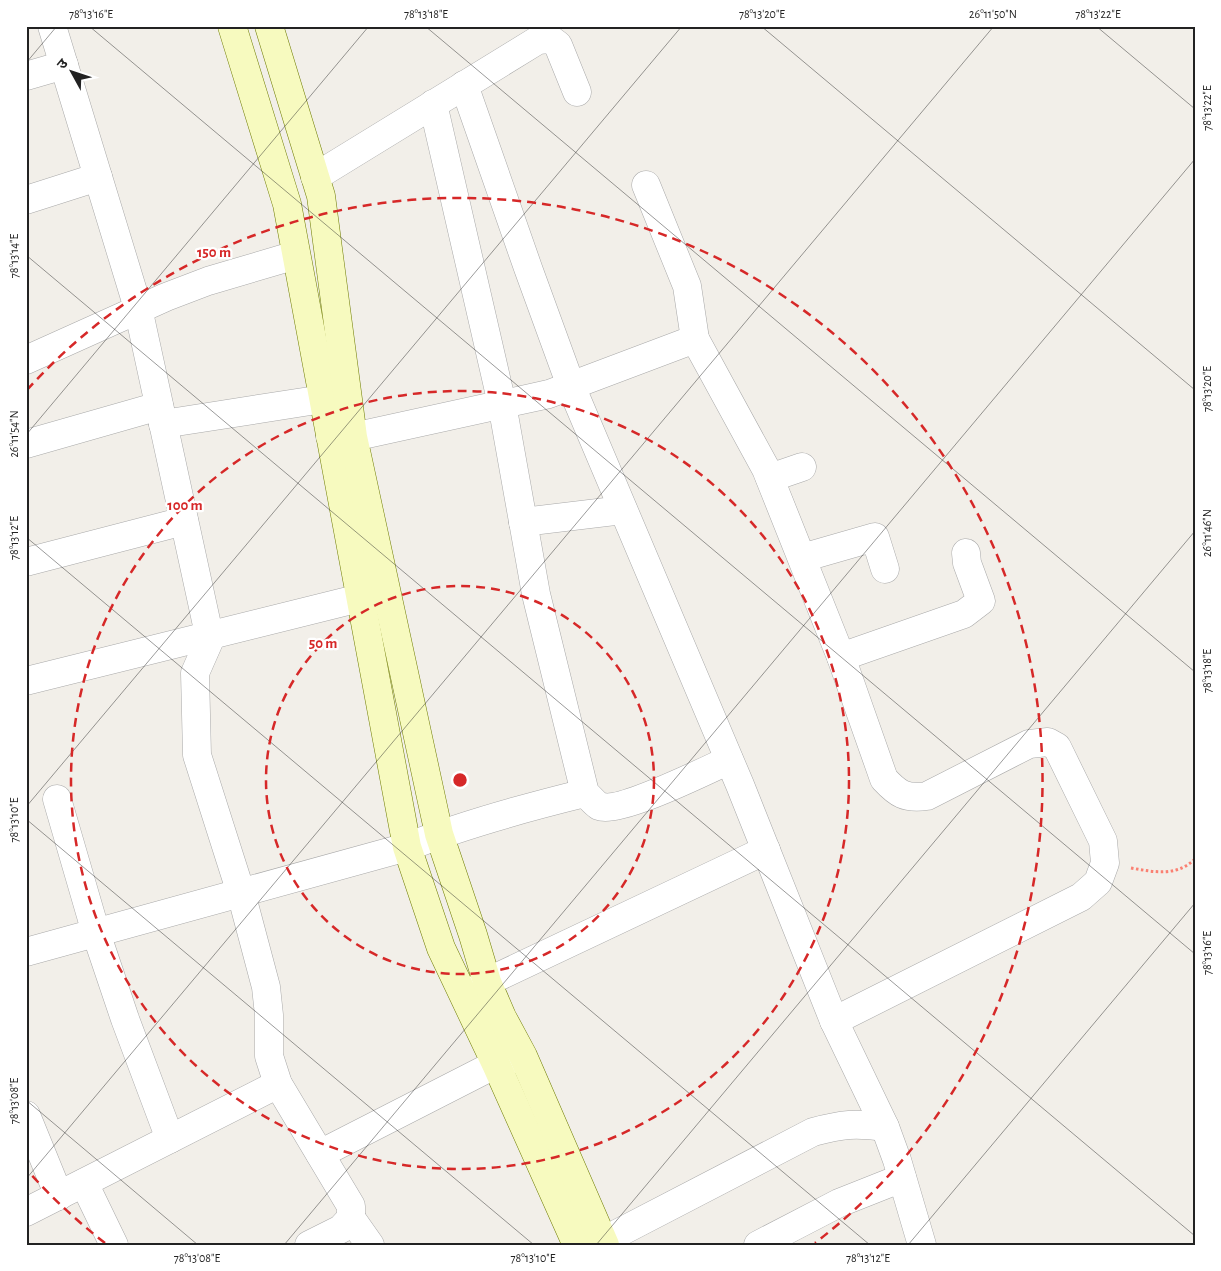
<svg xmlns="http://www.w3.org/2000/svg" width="1221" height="1271" font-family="'Alegreya Sans','Noto Sans Devanagari',sans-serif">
<rect width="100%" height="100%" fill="#f2efe9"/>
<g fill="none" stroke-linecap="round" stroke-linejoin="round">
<defs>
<g id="minor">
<polyline points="52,26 138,308 210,639 195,673 197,755 241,893 266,987 269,1015 269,1056 278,1084 351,1206 351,1218 341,1229 309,1245"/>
<polyline points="26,76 64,65"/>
<polyline points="464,85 528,268 571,386 740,785 834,1021 885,1127 897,1160 922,1245"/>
<path d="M433 104 502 404 536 594 585 793C589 796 594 803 599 806 619 814 707 770 729 760"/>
<polyline points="315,177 538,40 550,39 558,45 577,92"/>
<polyline points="646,185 687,286 695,339"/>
<polyline points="26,200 98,177"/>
<polyline points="26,360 166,297 208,281 296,255"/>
<polyline points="163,424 323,399"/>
<path d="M330 436 353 437 549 394 695 339 766 469 841 657 884 779C898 794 905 799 927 796L1029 744 1048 742 1057 747 1103 841 1105 863 1098 882 1081 897 834 1021"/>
<polyline points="26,444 159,406"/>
<polyline points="770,478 802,467"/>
<polyline points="523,522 623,510"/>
<polyline points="802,558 875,537 885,569"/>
<polyline points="26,562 184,521"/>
<polyline points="841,657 964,614 981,601 967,563 966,553"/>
<path d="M26 681C138 654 249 625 360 598"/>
<polyline points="57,799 96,933 125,1019 170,1139"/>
<path d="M26 952 407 847C465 824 524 808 585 793"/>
<polyline points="468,995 487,982 766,850"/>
<polyline points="26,1115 59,1196"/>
<polyline points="320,1154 496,1064 519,1058"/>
<polyline points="84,1183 114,1245"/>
<polyline points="26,1212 278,1084"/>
<polyline points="351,1218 370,1245"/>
<path d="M603 1241 813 1132C843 1124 855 1123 885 1127"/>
<polyline points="758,1245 839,1203 902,1178"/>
</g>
<g id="secondary">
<polyline points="232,26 287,204 407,847 441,948 496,1064 577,1245"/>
<polyline points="269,26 321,196 353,437 439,834 473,935 487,982 502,1017 523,1056 605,1245"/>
</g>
</defs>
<use href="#minor" stroke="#a9a9a9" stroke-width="29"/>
<use href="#secondary" stroke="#707d05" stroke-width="29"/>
<path stroke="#fa8072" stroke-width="3" stroke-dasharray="2.5 2.5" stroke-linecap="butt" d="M1131 868C1154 872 1176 877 1195 859"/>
<use href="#minor" stroke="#fff" stroke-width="28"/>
<use href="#secondary" stroke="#f7fabf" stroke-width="28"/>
</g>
<path fill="none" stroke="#222" stroke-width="1" stroke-opacity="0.45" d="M89 26 1195 954M425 26 1195 672M761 26 1195 390M1096 26 1195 109M26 63 57 26M26 255 1195 1236M26 435 369 26M26 537 870 1245M26 807 682 26M26 819 534 1245M26 1100 198 1245M26 1179 994 26M284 1245 1195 159M596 1245 1195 531M908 1245 1195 903"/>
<g fill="none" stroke="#d62828" stroke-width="2.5" stroke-dasharray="9 6">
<circle cx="460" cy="780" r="194"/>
<circle cx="460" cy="780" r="389"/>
<path d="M105 1243A583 583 0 0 1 27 1170M27 390A583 583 0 1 1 815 1243"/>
</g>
<circle cx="460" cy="780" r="8" fill="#d62828" stroke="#fff" stroke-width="2.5"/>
<g font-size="15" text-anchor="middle" font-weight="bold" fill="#d62828" stroke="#fff" stroke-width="4.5" stroke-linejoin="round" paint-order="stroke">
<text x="214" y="257">150 m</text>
<text x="185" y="510">100 m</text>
<text x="323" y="648">50 m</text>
</g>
<rect width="1221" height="1271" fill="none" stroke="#ffffff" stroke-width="55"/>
<g transform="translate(72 72) rotate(310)" stroke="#ffffff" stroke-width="4" paint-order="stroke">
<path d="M0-4L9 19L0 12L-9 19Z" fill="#222222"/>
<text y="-8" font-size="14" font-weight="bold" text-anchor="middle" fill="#222222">उ</text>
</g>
<rect x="28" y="28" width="1166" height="1216" fill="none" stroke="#222" stroke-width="2"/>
<g font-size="12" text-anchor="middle" fill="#222">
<text x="91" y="18">78°13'16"E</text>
<text x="426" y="18">78°13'18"E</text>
<text x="762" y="18">78°13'20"E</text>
<text x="993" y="18">26°11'50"N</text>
<text x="1098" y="18">78°13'22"E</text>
<text transform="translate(1207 108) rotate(-90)" y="4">78°13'22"E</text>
<text transform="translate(14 256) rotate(-90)" y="4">78°13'14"E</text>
<text transform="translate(1207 389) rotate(-90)" y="4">78°13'20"E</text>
<text transform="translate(14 434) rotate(-90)" y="4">26°11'54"N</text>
<text transform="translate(1207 533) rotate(-90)" y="4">26°11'46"N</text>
<text transform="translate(14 538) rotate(-90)" y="4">78°13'12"E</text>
<text transform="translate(1207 671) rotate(-90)" y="4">78°13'18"E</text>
<text transform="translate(14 820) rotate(-90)" y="4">78°13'10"E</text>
<text transform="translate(1207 953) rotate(-90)" y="4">78°13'16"E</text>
<text transform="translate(14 1101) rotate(-90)" y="4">78°13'08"E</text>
<text x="197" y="1262">78°13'08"E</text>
<text x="533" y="1262">78°13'10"E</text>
<text x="868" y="1262">78°13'12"E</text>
</g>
</svg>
